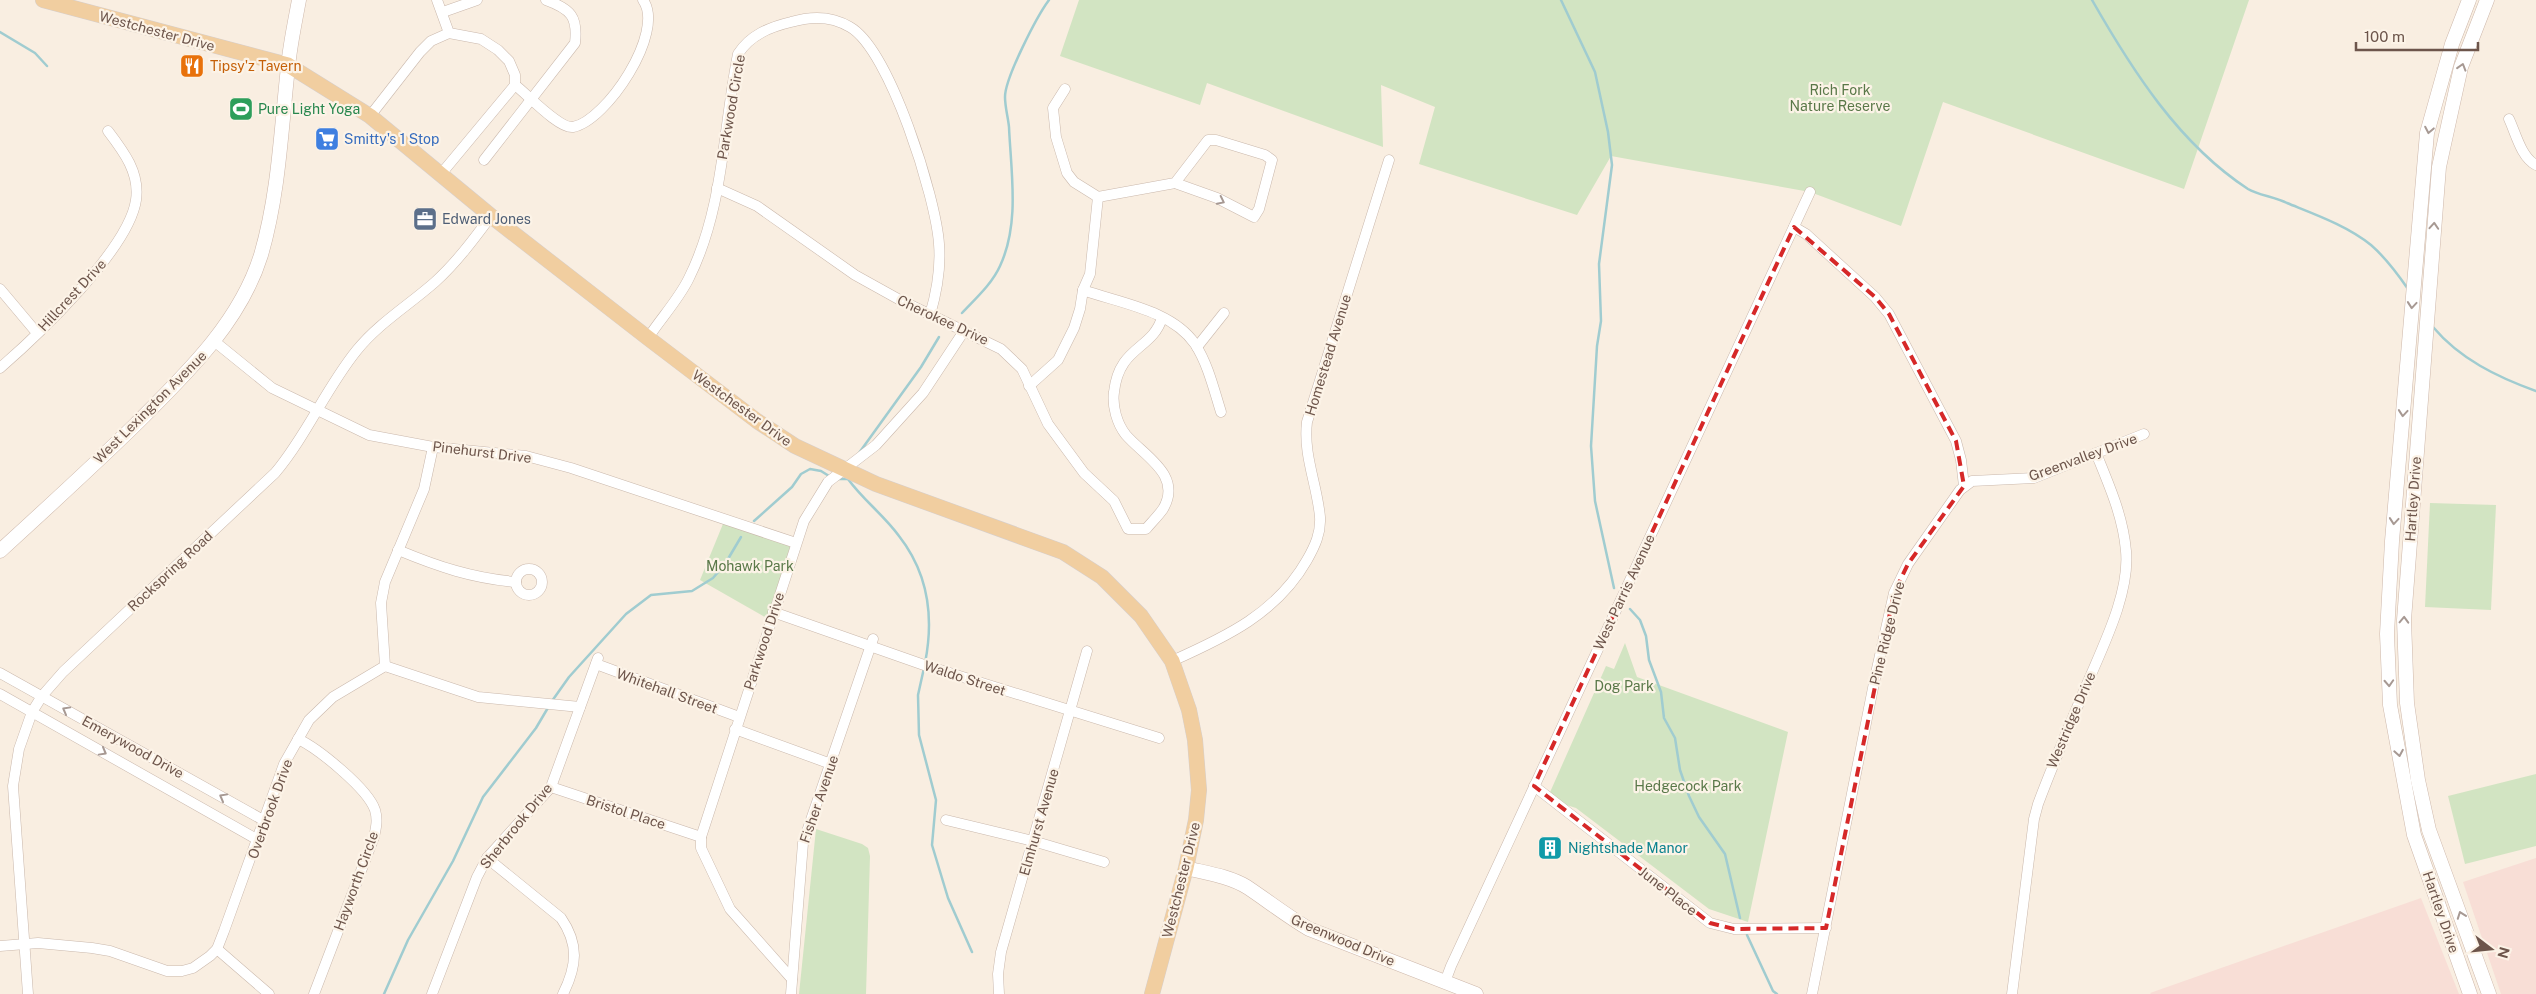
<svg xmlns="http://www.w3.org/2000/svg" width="2536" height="994" font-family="'Public Sans',sans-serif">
<rect width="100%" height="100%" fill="#f9eee1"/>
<g fill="#f8ded6">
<polygon points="2536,858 2536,994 2501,994 2463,882"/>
<polygon points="2421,898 2459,994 2151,994 2150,993"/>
</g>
<g fill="#d2e4c2">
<polygon points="1079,0 2249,0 2184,189 1943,102 1901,226 1810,192 1611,156 1577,215 1419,164 1435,107 1381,85 1383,147 1207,83 1200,105 1060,56"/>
<polygon points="2430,503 2496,505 2491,610 2425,607"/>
<polygon points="725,519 796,543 770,620 700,580"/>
<polygon points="1625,643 1637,677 1788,732 1748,922 1709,909 1576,808 1547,799 1606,666 1614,669"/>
<polygon points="2536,774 2536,846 2465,864 2448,796"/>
<polygon points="816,829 862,844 868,848 870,856 866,994 799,994"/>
</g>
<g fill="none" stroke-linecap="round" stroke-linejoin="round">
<g stroke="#a0ccd0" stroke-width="2.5">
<polyline points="1561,0 1595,72 1608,132 1612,165 1599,264 1601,321 1597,346 1591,446 1595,501 1614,588"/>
<path d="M2092 0C2132 70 2179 144 2248 189 2258 195 2275 197 2287 203 2314 214 2348 226 2371 245 2386 258 2397 273 2408 289"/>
<polyline points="0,32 35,53 47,66"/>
<path d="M962 313C975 299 992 284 1000 266 1020 223 1011 173 1009 127 1008 117 1005 107 1005 97 1005 78 1037 16 1049 0"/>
<path d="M2433 327C2460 359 2497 377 2536 391"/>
<polyline points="859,453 921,367 939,337"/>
<polyline points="837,479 848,479"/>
<path d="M848 479C863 500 884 515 899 536 928 573 934 618 925 663"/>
<polyline points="754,521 792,487 801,474 810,469 821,471 829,476"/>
<polyline points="1630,609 1640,620 1646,636 1649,660 1661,692 1664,718 1675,738 1680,770 1689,796 1699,817 1725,854 1740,918"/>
<polyline points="924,668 918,695 919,735 936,800 932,845 948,898 972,952"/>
<polyline points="552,701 569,677 626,614 651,595 692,591 713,578 725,564 741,537"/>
<polyline points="1747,935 1773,991 1777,994"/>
<polyline points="384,994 408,940 453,861 483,797 536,728 549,706"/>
</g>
<defs>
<g id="street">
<polyline points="437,0 449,33 481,39 498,50 509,61 515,75 515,85 441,174"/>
<polyline points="443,12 477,0"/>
<path d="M515 85C527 94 559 129 573 127 606 121 666 32 643 0"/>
<polyline points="1065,89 1053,108 1056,137 1067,173 1074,182 1098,197 1175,183 1217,198 1254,217 1259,209 1272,160 1265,155 1216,140 1208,140 1175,183"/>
<polyline points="370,116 420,52 431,41 449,33"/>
<path d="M2509 119C2516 134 2521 157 2536 165"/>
<path d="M484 160 575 43C578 17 571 9 546 0"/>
<path d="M717 188 757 206 855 275 900 300 1001 349 1022 369 1048 424 1084 473 1114 501 1128 529H1146C1151 523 1158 516 1163 509 1183 475 1144 456 1126 435 1117 424 1112 406 1114 392 1119 346 1152 350 1162 318"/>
<polyline points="1794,227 1806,234 1875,297 1889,314 1956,441 1961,460 1964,486"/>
<polyline points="0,289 37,333"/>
<path d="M1083 290C1119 303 1172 310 1195 344 1208 364 1214 390 1221 412"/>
<path d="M648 338C661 318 679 299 689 278 724 208 723 128 738 54 750 35 770 27 791 22 811 16 832 16 850 27 890 50 936 198 939 244 941 268 937 291 930 315"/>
<polyline points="214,341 272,388 369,435 433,447 526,456 571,468 796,543"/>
<polyline points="1197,347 1224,313"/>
<path d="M0 368C38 335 129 249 136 200 140 173 124 152 108 131"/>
<polyline points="1029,386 1058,360 1074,328 1080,309 1083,290 1090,274 1098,197"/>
<path d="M398 550C439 567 472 578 516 582"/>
<circle cx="529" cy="582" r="13"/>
<polyline points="773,612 924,665 1159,738"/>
<path d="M1172 661C1226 637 1277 613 1307 560 1315 546 1321 533 1320 517 1317 484 1303 455 1307 422L1389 160"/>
<polyline points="596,664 739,717"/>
<polyline points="385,666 478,697 580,707"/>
<polyline points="0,673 265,821"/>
<polyline points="0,694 258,840"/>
<polyline points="735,729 831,764"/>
<path d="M298 739C319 749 368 789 375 810 378 820 376 828 374 837L314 994"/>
<polyline points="1534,786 1710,923 1734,929 1826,928"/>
<polyline points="551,787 701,837"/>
<polyline points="946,820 1033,841 1104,862"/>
<path d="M487 858 561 918C579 944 577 966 563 994"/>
<polyline points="0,946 38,943 92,948 110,951 167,971 182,971 193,968 210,956 217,949 224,931 284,764 309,720 333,697 385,666 381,603 385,582 424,489 433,447"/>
<polyline points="217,949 269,994"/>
<polyline points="792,979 730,909 701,848 701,837 804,521 828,482 876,445 923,393 964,331"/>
<polyline points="1445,982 1451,966 1810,192"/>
<path d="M28 994 13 786 19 749 32 712 42 696 63 672 275 473C307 435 326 388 357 350 379 323 409 305 435 282 456 263 474 239 491 216"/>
<polyline points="432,994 477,877 487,858 551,787 598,658"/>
<polyline points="791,994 803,843 873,639"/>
<polyline points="999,994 998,974 1001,952 1087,651"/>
<polyline points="1812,994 1876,673 1894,593 1908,564 1960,490 1972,481 2034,478 2144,434"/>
<path d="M2012 994 2034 819 2038 804C2053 764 2070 724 2087 684 2103 646 2130 593 2126 551 2123 516 2109 485 2096 453"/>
</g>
<g id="secondary">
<polyline points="2469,0 2452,44 2427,133 2392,541 2387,634 2390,705 2414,835 2470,994"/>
<polyline points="2487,0 2461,67 2439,167 2404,620 2407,703 2418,780 2429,830 2489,994"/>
<path d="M0 551C46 509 92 467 136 424 185 375 240 323 261 255 279 193 281 130 288 67 290 45 295 22 299 0"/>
<path d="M1186 868C1206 873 1229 876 1247 887 1268 901 1287 916 1309 929L1476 994"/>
</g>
<polyline id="primary" points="43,0 288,65 370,116 491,216 648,338 757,421 795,446 876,484 1063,552 1102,577 1141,616 1172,661 1189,710 1195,740 1199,790 1196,820 1186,868 1152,994"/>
</defs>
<use href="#street" stroke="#cab8ac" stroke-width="11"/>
<use href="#secondary" stroke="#cdb7aa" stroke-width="15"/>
<use href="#primary" stroke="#d6cfcd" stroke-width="16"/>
<use href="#street" stroke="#fff" stroke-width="10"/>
<use href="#secondary" stroke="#fff" stroke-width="14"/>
<use href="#primary" stroke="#f1cea0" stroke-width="15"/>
</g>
<defs><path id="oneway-chevron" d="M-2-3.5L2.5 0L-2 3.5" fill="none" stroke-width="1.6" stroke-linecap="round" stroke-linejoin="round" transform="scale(1.25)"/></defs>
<g stroke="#a79993">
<use href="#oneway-chevron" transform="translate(2462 67) rotate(-73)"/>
<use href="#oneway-chevron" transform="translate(2429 130) rotate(101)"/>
<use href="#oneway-chevron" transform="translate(1221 201) rotate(26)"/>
<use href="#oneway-chevron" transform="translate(2434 226) rotate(-86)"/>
<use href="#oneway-chevron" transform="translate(2412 305) rotate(95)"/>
<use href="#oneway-chevron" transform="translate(2403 413) rotate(95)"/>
<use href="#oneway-chevron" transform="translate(2394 521) rotate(95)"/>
<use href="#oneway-chevron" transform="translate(2404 620) rotate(-88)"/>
<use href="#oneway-chevron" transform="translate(2389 683) rotate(87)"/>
<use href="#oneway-chevron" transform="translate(66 710) rotate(-151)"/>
<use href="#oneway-chevron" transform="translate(103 752) rotate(29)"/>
<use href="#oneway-chevron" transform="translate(2399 753) rotate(80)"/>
<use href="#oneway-chevron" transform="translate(223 797) rotate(-151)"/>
<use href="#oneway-chevron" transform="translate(2461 915) rotate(-110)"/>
</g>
<path fill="none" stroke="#d62828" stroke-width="4" stroke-dasharray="10 6" stroke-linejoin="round" d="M1794 227 1875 297 1889 314 1956 441 1964 486 1908 564 1894 593 1826 928 1734 929 1710 923 1534 786Z"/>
<defs>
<symbol id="restaurant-square" viewBox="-11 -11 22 22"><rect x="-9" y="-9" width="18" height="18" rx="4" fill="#e8710a" stroke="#fcf3e7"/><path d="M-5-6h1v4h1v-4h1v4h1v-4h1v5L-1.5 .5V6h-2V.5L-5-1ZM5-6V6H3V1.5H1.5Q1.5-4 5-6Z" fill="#fff"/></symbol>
<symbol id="stadium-square" viewBox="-11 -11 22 22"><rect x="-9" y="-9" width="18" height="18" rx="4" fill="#2e9e5b" stroke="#fcf3e7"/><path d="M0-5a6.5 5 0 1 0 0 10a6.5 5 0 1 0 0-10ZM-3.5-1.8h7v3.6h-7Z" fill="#fff"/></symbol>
<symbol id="supermarket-square" viewBox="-11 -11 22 22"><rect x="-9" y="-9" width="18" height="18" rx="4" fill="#3f7fe0" stroke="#fcf3e7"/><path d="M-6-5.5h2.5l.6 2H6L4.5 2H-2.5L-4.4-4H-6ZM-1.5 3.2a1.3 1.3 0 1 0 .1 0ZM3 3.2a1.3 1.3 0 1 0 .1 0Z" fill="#fff"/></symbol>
<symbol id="office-square" viewBox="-11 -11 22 22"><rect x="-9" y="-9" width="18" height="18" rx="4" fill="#5c6f8a" stroke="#fcf3e7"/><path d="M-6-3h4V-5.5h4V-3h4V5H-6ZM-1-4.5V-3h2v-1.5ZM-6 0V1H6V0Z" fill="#fff"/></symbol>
<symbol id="building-square" viewBox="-11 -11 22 22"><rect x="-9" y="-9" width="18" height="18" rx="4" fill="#0f9aa8" stroke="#fcf3e7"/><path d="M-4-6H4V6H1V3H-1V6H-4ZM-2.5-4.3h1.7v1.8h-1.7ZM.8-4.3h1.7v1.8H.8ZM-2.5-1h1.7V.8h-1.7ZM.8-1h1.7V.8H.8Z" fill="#fff"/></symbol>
</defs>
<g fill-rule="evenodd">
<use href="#restaurant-square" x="178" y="52" width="28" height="28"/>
<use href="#stadium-square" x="227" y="95" width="28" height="28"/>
<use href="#supermarket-square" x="313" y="125" width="28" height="28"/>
<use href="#office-square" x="411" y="205" width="28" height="28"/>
<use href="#building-square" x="1536" y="834" width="28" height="28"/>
</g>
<g text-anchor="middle" stroke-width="4.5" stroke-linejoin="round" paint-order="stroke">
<g font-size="14" fill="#6d554b" stroke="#fcf3e7">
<text transform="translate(157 31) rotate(15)" y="5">Westchester Drive</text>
<text transform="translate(731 107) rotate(-80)" y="5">Parkwood Circle</text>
<text transform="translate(72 295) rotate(-47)" y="5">Hillcrest Drive</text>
<text transform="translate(943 320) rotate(25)" y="5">Cherokee Drive</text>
<text transform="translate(1328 355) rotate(-73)" y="5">Homestead Avenue</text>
<text transform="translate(150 407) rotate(-45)" y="5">West Lexington Avenue</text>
<text transform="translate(742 408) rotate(36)" y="5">Westchester Drive</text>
<text transform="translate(482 452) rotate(7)" y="5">Pinehurst Drive</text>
<text transform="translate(2083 457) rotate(-20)" y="5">Greenvalley Drive</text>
<text transform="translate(2413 499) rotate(-86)" y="5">Hartley Drive</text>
<text transform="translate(170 571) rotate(-43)" y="5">Rockspring Road</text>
<text transform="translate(1624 592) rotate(-65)" y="5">West Parris Avenue</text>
<text transform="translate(1887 633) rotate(-76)" y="5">Pine Ridge Drive</text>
<text transform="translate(764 641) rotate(-72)" y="5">Parkwood Drive</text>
<text transform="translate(965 678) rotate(18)" y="5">Waldo Street</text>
<text transform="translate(667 691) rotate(20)" y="5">Whitehall Street</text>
<text transform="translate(2071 720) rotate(-67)" y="5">Westridge Drive</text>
<text transform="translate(133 747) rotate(29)" y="5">Emerywood Drive</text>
<text transform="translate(819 799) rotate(-71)" y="5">Fisher Avenue</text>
<text transform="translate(270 809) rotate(-70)" y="5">Overbrook Drive</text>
<text transform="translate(626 812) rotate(18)" y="5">Bristol Place</text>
<text transform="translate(1039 822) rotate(-74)" y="5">Elmhurst Avenue</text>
<text transform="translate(516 826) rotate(-51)" y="5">Sherbrook Drive</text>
<text transform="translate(1181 880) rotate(-76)" y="5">Westchester Drive</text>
<text transform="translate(356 881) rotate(-70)" y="5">Hayworth Circle</text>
<text transform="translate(1668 891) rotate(38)" y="5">June Place</text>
<text transform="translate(2441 912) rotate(71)" y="5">Hartley Drive</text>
<text transform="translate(1343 940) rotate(23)" y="5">Greenwood Drive</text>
</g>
<g font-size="14" fill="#c56008" stroke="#fcf3e7" text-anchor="start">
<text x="210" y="71">Tipsy'z Tavern</text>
</g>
<g font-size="14" fill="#597848" stroke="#fcf3e7">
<text x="1840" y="95">Rich Fork<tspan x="1840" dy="16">Nature Reserve</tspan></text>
<text x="750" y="571">Mohawk Park</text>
<text x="1624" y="691">Dog Park</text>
<text x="1688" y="791">Hedgecock Park</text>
</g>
<g font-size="14" fill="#27864d" stroke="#fcf3e7" text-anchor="start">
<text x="258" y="114">Pure Light Yoga</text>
</g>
<g font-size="14" fill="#366cbe" stroke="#fcf3e7" text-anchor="start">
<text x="344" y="144">Smitty's 1 Stop</text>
</g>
<g font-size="14" fill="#4e5e75" stroke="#fcf3e7" text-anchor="start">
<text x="442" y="224">Edward Jones</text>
</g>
<g font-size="14" fill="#0d838f" stroke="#fcf3e7" text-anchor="start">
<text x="1568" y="853">Nightshade Manor</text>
</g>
</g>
<g transform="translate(2491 949) rotate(106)" stroke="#fcf3e7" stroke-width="4" paint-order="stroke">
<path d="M0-4L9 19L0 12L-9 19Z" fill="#6d554b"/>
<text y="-8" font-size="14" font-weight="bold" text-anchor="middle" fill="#6d554b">N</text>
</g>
<path d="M2356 42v8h122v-8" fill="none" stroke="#6d554b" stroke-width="2.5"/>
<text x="2364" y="42" font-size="15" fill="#6d554b" stroke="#fcf3e7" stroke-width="4" paint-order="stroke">100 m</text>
</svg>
